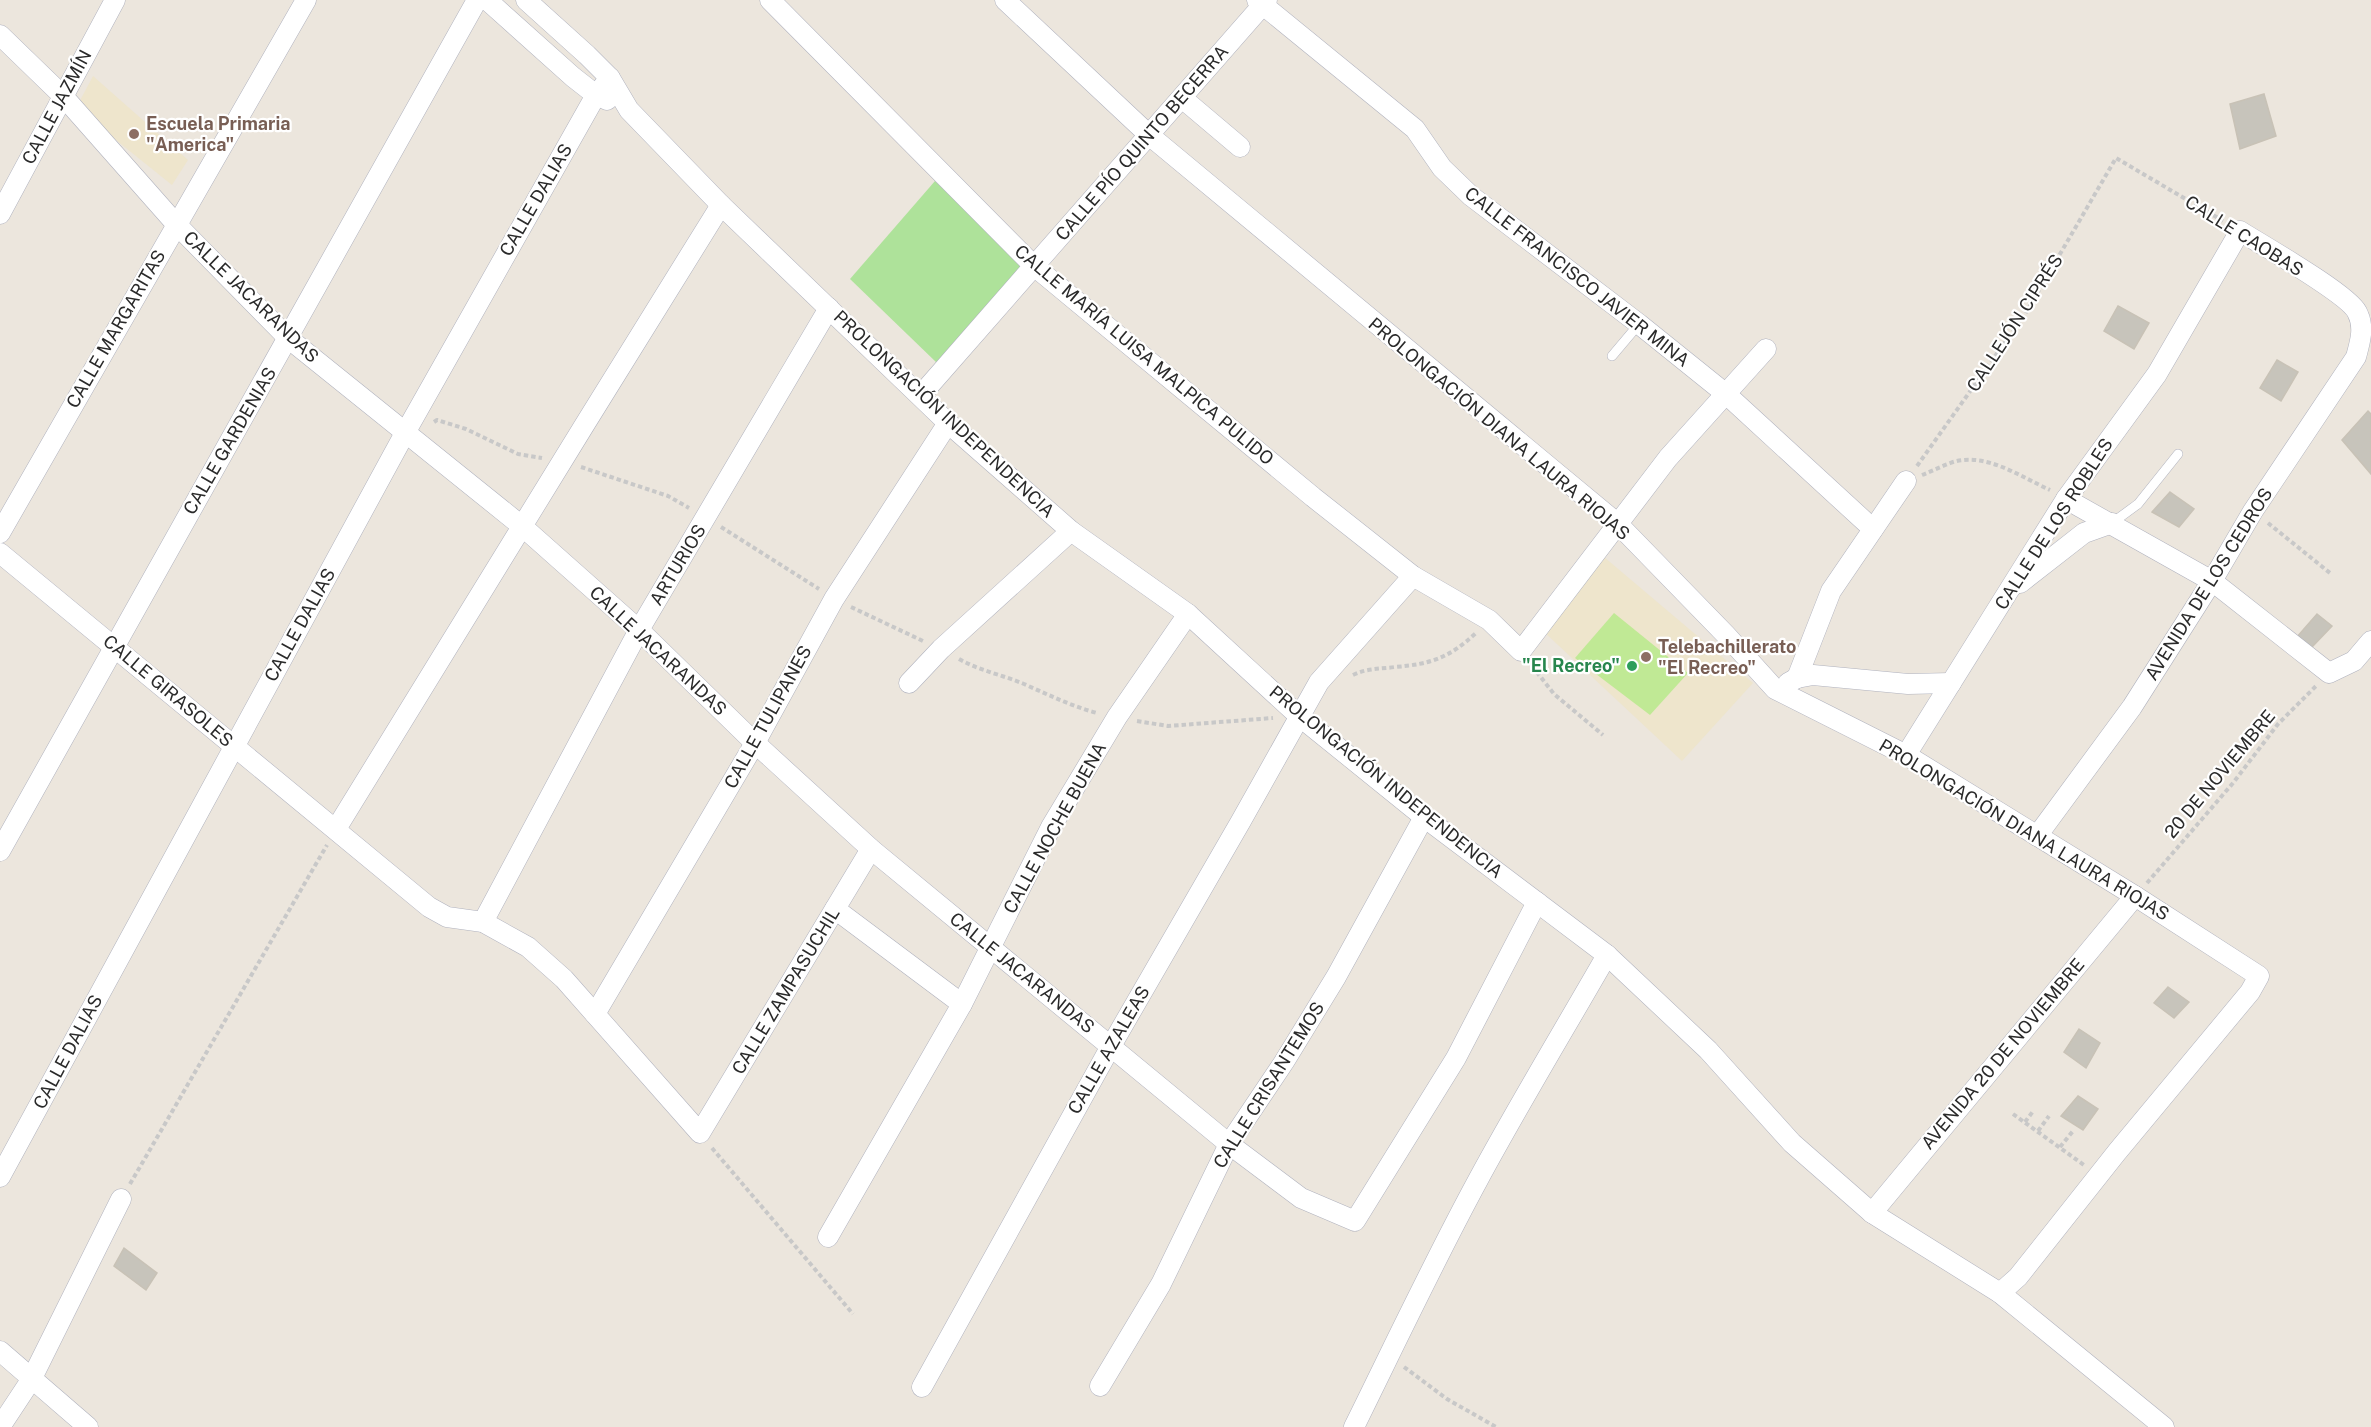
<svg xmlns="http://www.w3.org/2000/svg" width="2371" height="1427" font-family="'Public Sans',sans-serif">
<rect width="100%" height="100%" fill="#ece6dd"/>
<g fill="#eee5cc">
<polygon points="93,76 188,160 172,185 76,108"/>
<polygon points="1604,557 1753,683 1682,761 1542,630"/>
</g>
<polygon fill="#aee29a" points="935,181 1027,267 937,363 850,279"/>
<polygon fill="#c0e995" points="1614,613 1688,673 1650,715 1575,658"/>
<g fill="#c7c4bb" stroke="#c8c2b6" stroke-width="1.5">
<polygon points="2264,94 2276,136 2240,149 2230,104"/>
<polygon points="2118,306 2149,323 2134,349 2104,331"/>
<polygon points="2277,360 2298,372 2281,401 2260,388"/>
<polygon points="2368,411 2371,414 2371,474 2342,440"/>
<polygon points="2170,492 2194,509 2179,527 2152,512"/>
<polygon points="2317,614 2332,626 2311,648 2296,638"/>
<polygon points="2168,987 2189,1002 2174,1018 2154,1003"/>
<polygon points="2079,1029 2100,1043 2086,1068 2064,1052"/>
<polygon points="2078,1096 2098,1109 2083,1130 2061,1116"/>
<polygon points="124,1248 157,1273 146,1290 114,1266"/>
</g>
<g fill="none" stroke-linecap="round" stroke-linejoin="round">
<defs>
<g id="lane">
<polyline points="1612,356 1639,324"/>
<polyline points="2112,523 2138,504 2178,454"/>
</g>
<g id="street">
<polyline points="487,0 573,77 596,95 607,100"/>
<polyline points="526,0 587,55 610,78 629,110 721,205 948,423 1071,531 1188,614 1299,716 1424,817 1607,955 1708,1050 1792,1143 1872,1213 2000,1293 2164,1427"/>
<polyline points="770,0 1034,266 1313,497 1413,576 1489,620 1521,651 1668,458 1766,349"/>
<polyline points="1005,0 1149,135 1618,524 1726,635 1775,689 1906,755 2135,896 2259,976 2250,992 2117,1152 2018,1277 2000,1293"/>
<polyline points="1257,0 1415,129 1442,168 1471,196 1639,324 1726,394 1873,529"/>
<polyline points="0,35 63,96 176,224 288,338 523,527 639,630 755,743 871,849 1229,1144 1301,1198 1355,1221 1456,1058 1537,902"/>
<polyline points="1182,98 1240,147"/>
<polyline points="0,214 115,0"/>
<polyline points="921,395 1267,0"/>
<polyline points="2066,499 2212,581 2329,673 2354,661 2371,641"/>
<polyline points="0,533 306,0"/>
<polyline points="0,553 429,907 447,917 483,922 528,947 564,979 700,1133 871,849"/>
<polyline points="2020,583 2084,533 2112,523"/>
<polyline points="1797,678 1831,591 1906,481"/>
<polyline points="909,683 941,649 1071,531"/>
<polyline points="1788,683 1797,678 1813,675 1908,684 1951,683"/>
<path d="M1906 755 2066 499 2157 374 2240 231C2262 245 2348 294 2357 312 2365 327 2360 342 2356 357L2253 511 2212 581 2132 707 2037 836"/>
<path d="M336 829C465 621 591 412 721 205"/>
<polyline points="0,851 477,0"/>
<polyline points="835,909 962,1004"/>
<polyline points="483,922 639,630 829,308"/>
<polyline points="595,1014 755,743 834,599 948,423"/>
<polyline points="0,1177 405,433 596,95 610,78"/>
<polyline points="1872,1213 2135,896"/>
<polyline points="828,1237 962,1004 1051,827 1117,717 1188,614"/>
<polyline points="0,1351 88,1427"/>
<polyline points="1100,1386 1161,1284 1229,1144 1284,1062 1336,977 1424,817"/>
<polyline points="922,1387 1111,1046 1241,821 1319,682 1413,576"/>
<polyline points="0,1427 31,1380 121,1199"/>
<path d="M1354 1427C1395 1344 1434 1261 1478 1180 1519 1104 1564 1030 1607 955"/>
</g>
</defs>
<use href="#lane" stroke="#b0b2be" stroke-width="10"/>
<use href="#street" stroke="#b0b2be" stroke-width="21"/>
<g stroke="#c8c8c8" stroke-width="4" stroke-dasharray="4.5 3" stroke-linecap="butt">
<polyline points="434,422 437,420 466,429 518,454 542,458"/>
<polyline points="1917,466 2025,314 2116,158 2223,221"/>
<polyline points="581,467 668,496 689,508"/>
<path d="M1922 475C1932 471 1942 466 1953 462 1986 452 2021 477 2050 490"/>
<polyline points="2268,523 2330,573"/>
<polyline points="721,527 819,589"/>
<polyline points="851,607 923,641"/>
<path d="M959 659C980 671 1003 675 1024 684 1049 695 1071 706 1097 713"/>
<polyline points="1532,666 1554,694 1603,735"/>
<path d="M1353 675C1367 668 1380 669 1395 667 1431 664 1449 658 1476 633"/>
<polyline points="1137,721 1168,726 1273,718"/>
<polyline points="2147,883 2233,783 2278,724 2316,686"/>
<polyline points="2013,1114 2084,1165"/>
<polyline points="2025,1122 2034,1110"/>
<polyline points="2038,1131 2049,1116"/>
<polyline points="2060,1147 2073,1131"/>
<polyline points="712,1148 853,1314"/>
<polyline points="130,1184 327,845"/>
<polyline points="1404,1367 1447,1399 1496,1427"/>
</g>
<use href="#lane" stroke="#fff" stroke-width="9"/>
<use href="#street" stroke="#fff" stroke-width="20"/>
</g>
<g fill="#8d6e63" stroke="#fff" stroke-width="2">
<circle cx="134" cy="134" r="6"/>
<circle cx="1646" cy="657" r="6"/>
</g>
<circle fill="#2e9e5b" stroke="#fff" stroke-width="2" cx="1632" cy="666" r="6"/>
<g text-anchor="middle" stroke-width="4.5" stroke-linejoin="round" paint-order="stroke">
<g font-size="18" fill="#2a2a2a" stroke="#fff">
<text transform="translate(57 107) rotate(-62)" y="6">CALLE JAZMÍN</text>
<text transform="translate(1142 143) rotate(-49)" y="6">CALLE PÍO QUINTO BECERRA</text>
<text transform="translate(536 200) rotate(-60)" y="6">CALLE DALIAS</text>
<text transform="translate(2244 236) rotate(32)" y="6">CALLE CAOBAS</text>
<text transform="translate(1577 277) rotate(38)" y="6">CALLE FRANCISCO JAVIER MINA</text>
<text transform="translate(251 297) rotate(44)" y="6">CALLE JACARANDAS</text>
<text transform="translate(2015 323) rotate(-57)" y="6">CALLEJÓN CIPRÉS</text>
<text transform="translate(116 329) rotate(-60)" y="6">CALLE MARGARITAS</text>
<text transform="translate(1144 355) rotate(40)" y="6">CALLE MARÍA LUISA MALPICA PULIDO</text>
<text transform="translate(944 414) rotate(43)" y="6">PROLONGACIÓN INDEPENDENCIA</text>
<text transform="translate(1499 429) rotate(40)" y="6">PROLONGACIÓN DIANA LAURA RIOJAS</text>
<text transform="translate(230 441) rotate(-60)" y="6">CALLE GARDENIAS</text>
<text transform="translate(2054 524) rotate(-57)" y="6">CALLE DE LOS ROBLES</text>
<text transform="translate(678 565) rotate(-59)" y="6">ARTURIOS</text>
<text transform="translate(2209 584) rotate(-58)" y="6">AVENIDA DE LOS CEDROS</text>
<text transform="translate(300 625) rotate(-61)" y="6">CALLE DALIAS</text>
<text transform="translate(658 651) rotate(43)" y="6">CALLE JACARANDAS</text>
<text transform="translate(168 691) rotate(40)" y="6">CALLE GIRASOLES</text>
<text transform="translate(768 717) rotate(-61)" y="6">CALLE TULIPANES</text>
<text transform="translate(2220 774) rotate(-50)" y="6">20 DE NOVIEMBRE</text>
<text transform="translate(1386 782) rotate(39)" y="6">PROLONGACIÓN INDEPENDENCIA</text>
<text transform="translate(1055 828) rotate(-61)" y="6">CALLE NOCHE BUENA</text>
<text transform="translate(2024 830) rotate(31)" y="6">PROLONGACIÓN DIANA LAURA RIOJAS</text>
<text transform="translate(1022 973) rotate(39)" y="6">CALLE JACARANDAS</text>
<text transform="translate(786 991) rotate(-59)" y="6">CALLE ZAMPASUCHIL</text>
<text transform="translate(1109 1050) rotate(-60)" y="6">CALLE AZALEAS</text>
<text transform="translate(68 1052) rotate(-62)" y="6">CALLE DALIAS</text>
<text transform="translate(2003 1054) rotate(-50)" y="6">AVENIDA 20 DE NOVIEMBRE</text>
<text transform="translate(1269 1085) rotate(-58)" y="6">CALLE CRISANTEMOS</text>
</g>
<g font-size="18" font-weight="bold" fill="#785e54" stroke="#fff" text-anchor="start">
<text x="146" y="130">Escuela Primaria<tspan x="146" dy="21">"America"</tspan></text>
<text x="1658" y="653">Telebachillerato<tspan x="1658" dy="21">"El Recreo"</tspan></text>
</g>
<g font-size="18" font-weight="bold" fill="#27864d" stroke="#fff" text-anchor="end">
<text x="1620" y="672">"El Recreo"</text>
</g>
</g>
</svg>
